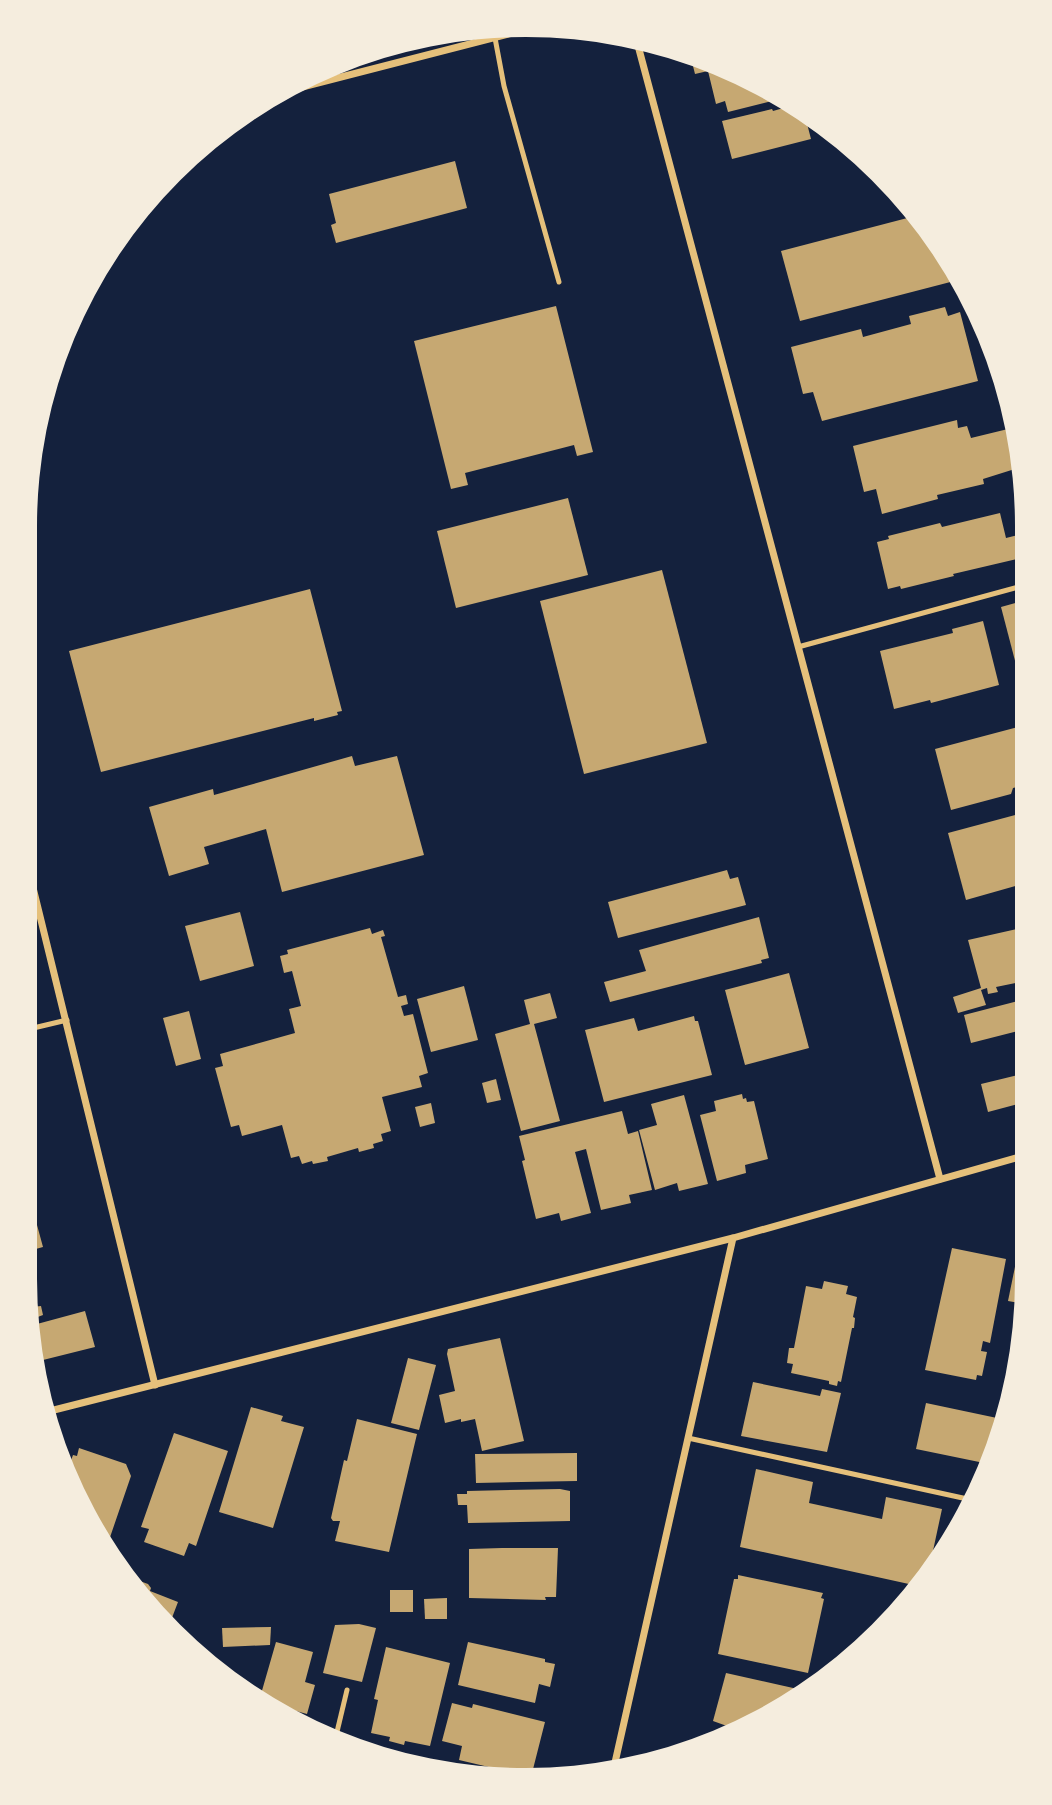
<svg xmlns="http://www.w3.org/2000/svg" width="1052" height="1805" font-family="Rubik,sans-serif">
<rect width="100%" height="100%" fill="#14213d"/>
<g fill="#c6a872">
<polygon points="690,54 718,63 784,98 728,112 725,101 716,104 708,71 695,74"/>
<polygon points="785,98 803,108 811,139 732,159 722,121 772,109 773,111 787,107"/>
<polygon points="455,161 467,208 336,243 331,225 336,223 329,194"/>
<polygon points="915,216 962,279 800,321 781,251"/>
<polygon points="556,306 593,452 577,456 574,445 465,473 468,485 451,489 414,341"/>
<polygon points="945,307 948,316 960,312 978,381 822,421 813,392 803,394 791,347 861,329 863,337 911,324 909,316"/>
<polygon points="957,420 958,428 967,426 971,438 1008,429 1008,432 1014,431 1021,467 983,479 984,484 937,495 938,499 882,514 876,489 864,492 853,446"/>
<polygon points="568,498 588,575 456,608 437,531"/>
<polygon points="1000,513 1006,538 1026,533 1026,557 953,574 954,576 901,589 900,586 888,589 877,542 889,539 888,536 940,523 942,527"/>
<polygon points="662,570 707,743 584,774 540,601"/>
<polygon points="310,589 342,711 337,712 338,715 314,721 314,718 101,772 69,651"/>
<polygon points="1026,600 1026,679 1020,680 1001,607"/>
<polygon points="983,621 999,685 931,703 930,700 894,709 880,651 953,633 952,629"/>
<polygon points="1026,725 1026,785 1013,788 1011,794 951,810 935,749"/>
<polygon points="352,756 355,766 397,756 424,855 282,892 266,829 204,847 209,864 169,876 149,807 213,789 214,795"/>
<polygon points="1026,812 1026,883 966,900 948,833"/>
<polygon points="727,870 730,879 738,877 746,905 618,938 608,902"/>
<polygon points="240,912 254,966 200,981 185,926"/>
<polygon points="759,917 769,958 761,960 762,963 610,1002 604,982 646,971 639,950"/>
<polygon points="1026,927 1026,981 996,987 998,992 988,994 987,988 981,990 986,1005 958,1013 953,997 981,988 968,940"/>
<polygon points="370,928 372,934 383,930 385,936 381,937 398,997 406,995 408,1004 401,1006 404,1016 413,1014 428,1073 419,1076 422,1087 382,1097 391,1131 381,1134 383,1141 373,1144 374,1148 359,1152 358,1148 327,1157 328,1161 313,1164 312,1161 302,1164 299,1156 291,1158 282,1125 242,1136 239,1125 231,1127 215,1068 223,1066 220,1054 295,1033 289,1009 301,1006 292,971 284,973 280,956 288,954 287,950"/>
<polygon points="789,973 809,1048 745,1065 725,990"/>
<polygon points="464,986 478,1040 431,1052 417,999"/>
<polygon points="550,993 557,1018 534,1024 560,1121 521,1131 495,1034 530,1024 524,1000"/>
<polygon points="1026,999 1026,1029 971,1043 964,1015"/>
<polygon points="189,1011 201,1059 176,1066 163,1018"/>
<polygon points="694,1016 695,1021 698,1021 712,1075 604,1102 585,1030 634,1018 638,1031"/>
<polygon points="1026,1073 1026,1102 988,1112 981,1084"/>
<polygon points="496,1079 501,1100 487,1103 482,1083"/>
<polygon points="742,1094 743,1099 746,1098 747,1102 754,1101 768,1159 745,1165 746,1173 717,1181 700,1115 716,1111 714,1101"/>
<polygon points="684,1095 708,1184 679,1191 677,1183 655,1190 639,1130 657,1125 651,1104"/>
<polygon points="431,1103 435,1123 420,1127 415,1107"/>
<polygon points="622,1111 628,1134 638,1131 652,1190 629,1195 631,1203 601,1210 586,1149 575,1152 591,1213 561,1221 559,1213 536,1219 522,1161 525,1160 519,1136"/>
<polygon points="25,1181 43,1247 25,1252"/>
<polygon points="1025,1218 1026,1218 1026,1304 1008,1301"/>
<polygon points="952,1248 1006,1259 990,1343 983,1341 981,1351 987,1352 982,1376 977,1375 976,1380 925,1370"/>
<polygon points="824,1281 848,1286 846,1294 857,1297 853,1317 855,1318 854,1328 852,1328 841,1382 838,1381 837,1386 829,1384 829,1381 791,1373 793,1364 787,1363 789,1348 794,1348 806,1286 822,1289"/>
<polygon points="31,1303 32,1307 41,1306 43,1315 35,1318 37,1324 85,1311 95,1347 43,1360 43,1357 38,1359 29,1304"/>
<polygon points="500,1338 524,1441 482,1451 475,1419 461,1422 461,1419 445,1423 439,1395 455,1391 447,1354 448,1349"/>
<polygon points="408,1358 436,1365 419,1430 391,1423"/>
<polygon points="753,1382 820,1396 822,1389 841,1393 827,1452 741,1436"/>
<polygon points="926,1403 997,1418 1006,1412 1001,1441 989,1464 916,1449"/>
<polygon points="251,1407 283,1416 281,1421 304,1427 273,1528 219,1512"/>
<polygon points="357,1419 417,1434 389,1552 335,1541 340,1521 333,1521 331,1518 344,1460 347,1461"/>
<polygon points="174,1433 228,1451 196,1546 189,1543 184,1556 144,1542 149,1529 141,1527"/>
<polygon points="79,1448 126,1464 131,1476 107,1546 67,1471 73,1455 77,1456"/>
<polygon points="577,1453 577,1481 476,1483 475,1454"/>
<polygon points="756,1469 813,1482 809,1503 882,1519 886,1497 942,1509 928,1574 918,1586 740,1547"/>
<polygon points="560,1489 570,1491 570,1521 468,1523 467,1505 458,1505 457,1494 467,1494 467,1491"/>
<polygon points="502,1548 558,1548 556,1597 545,1597 546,1600 469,1598 469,1549"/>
<polygon points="738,1575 823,1593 821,1598 824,1599 808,1673 718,1654 734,1579 738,1579"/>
<polygon points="137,1580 148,1584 151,1588 150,1591 178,1602 170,1623 128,1584 134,1586"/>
<rect x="390" y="1590" width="23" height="22"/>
<polygon points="447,1598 447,1619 425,1619 424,1599"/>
<polygon points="359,1624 376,1628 362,1682 323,1673 335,1625"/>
<polygon points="271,1627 270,1645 223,1647 222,1628"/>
<polygon points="276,1642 313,1652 305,1682 315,1685 307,1714 296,1711 295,1717 259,1701"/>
<polygon points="468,1642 545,1659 545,1662 555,1664 550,1687 539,1684 535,1703 458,1685"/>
<polygon points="386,1647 450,1663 430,1746 405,1741 404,1745 389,1741 390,1737 371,1733 378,1700 374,1699"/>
<polygon points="726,1673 802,1690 738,1730 713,1721"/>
<polygon points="452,1703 472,1708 473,1704 545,1722 531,1777 459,1760 462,1746 442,1741"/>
</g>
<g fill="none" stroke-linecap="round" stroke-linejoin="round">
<g stroke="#e5c07b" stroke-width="5">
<polyline points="495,38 504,86 559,282"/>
<polyline points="798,647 1026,585"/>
<polyline points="25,1030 67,1020"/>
<polyline points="688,1438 972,1500"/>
<polyline points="336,1736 347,1690"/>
</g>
<g stroke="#e5c07b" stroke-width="7">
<polyline points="636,38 940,1179"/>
<polyline points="275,94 540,26"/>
<polyline points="25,855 155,1385"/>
<polyline points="46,1412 733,1238 1026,1155"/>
<polyline points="614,1767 733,1238"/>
</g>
</g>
<path d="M0 0H1052V1805H0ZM526 37H526A489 489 0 0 1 1015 526V1279A489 489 0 0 1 526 1768H526A489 489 0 0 1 37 1279V526A489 489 0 0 1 526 37Z" fill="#f5edde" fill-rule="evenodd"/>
</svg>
